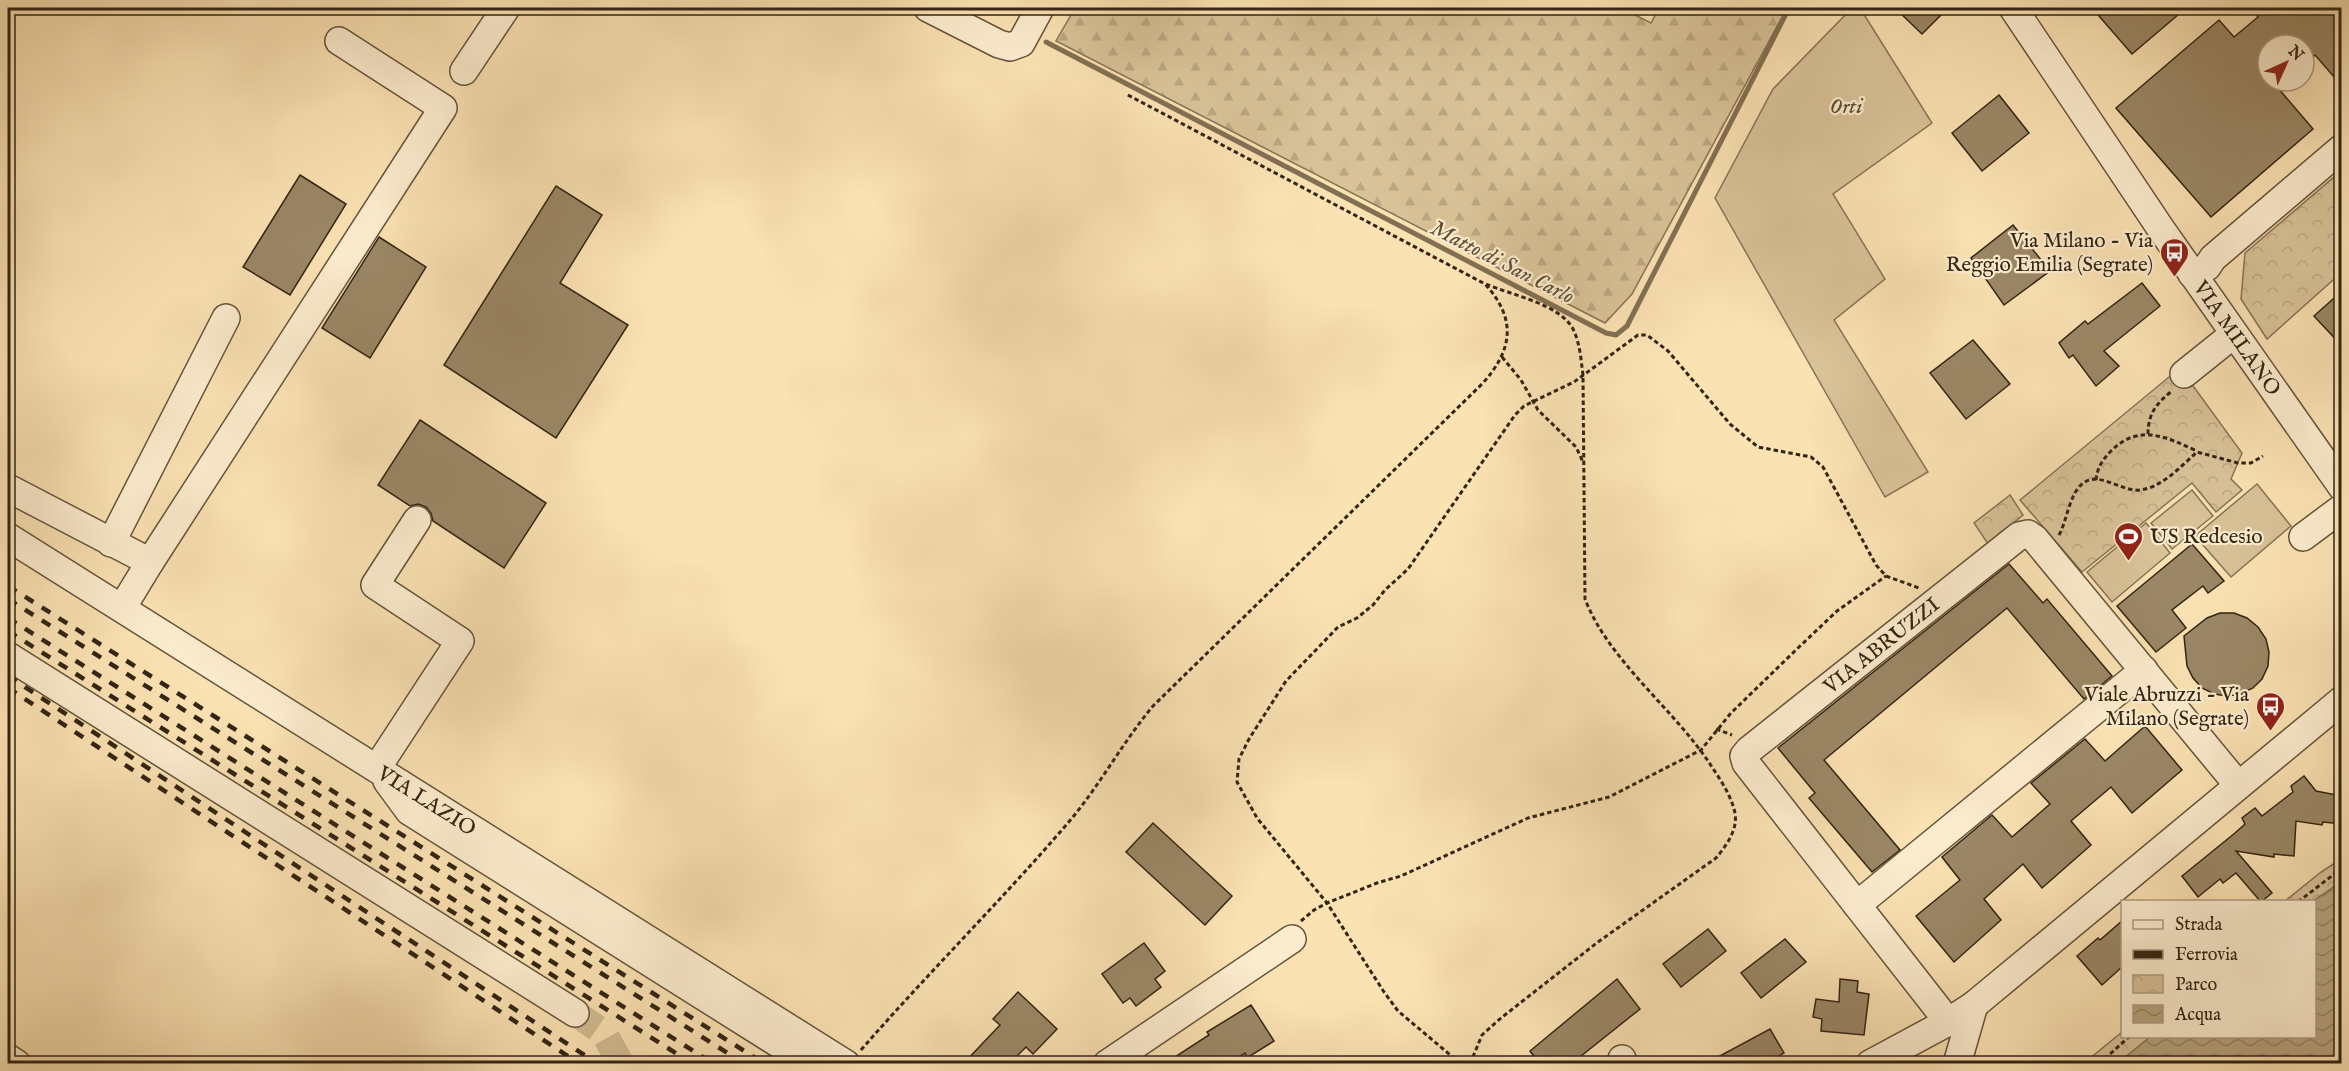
<svg xmlns="http://www.w3.org/2000/svg" width="2349" height="1071" font-family="'IM FELL English',serif">
<defs>
<pattern id="forest-firs" width="22" height="20" patternUnits="userSpaceOnUse" patternTransform="scale(1.5)"><rect width="22" height="20" fill="#d9c298"/><path d="M5 1l3.5 6h-7zM16 11l3.5 6h-7z" fill="#bba782"/></pattern>
<pattern id="park-crowns" width="20" height="18" patternUnits="userSpaceOnUse" patternTransform="scale(1.5)"><rect width="20" height="18" fill="#d9c298"/><path d="M2 6a3 3 0 1 1 6 0M12 15a3 3 0 1 1 6 0" fill="none" stroke="#bba782"/></pattern>
<pattern id="water-waves" width="16" height="10" patternUnits="userSpaceOnUse" patternTransform="scale(1.5)"><rect width="16" height="10" fill="#b7a27d"/><path d="M0 5q4-4 8 0t8 0" fill="none" stroke="#958465"/></pattern>
</defs>
<rect width="100%" height="100%" fill="#fbe2b3"/>
<filter id="stains"><feTurbulence type="fractalNoise" baseFrequency=".00333" numOctaves="4"/><feColorMatrix values="0 0 0 0 .2 0 0 0 0 .09 0 0 0 0 .02 0 0 0 .5 -.17"/></filter>
<radialGradient id="worn" r=".72"><stop offset=".6" stop-color="#630" stop-opacity="0"/><stop offset="1" stop-color="#630" stop-opacity=".3"/></radialGradient>
<polygon fill="url(#forest-firs)" stroke="#867456" stroke-width="1.5" points="1075,8 1621,8 1651,23 1659,8 1787,8 1632,294 1605,323 1056,41"/>
<g fill="url(#park-crowns)" stroke="#867456" stroke-width="1.5">
<polygon points="2341,171 2341,273 2267,339 2241,299 2245,253"/>
<polygon points="2180,368 2242,453 2231,479 2242,490 2216,512 2192,483 2082,572 2020,500"/>
<polygon points="2010,495 2023,515 1988,544 1974,523"/>
<polygon points="2341,859 2341,1063 2083,1064 2122,1032 2122,1036 2314,1036 2314,902 2285,901 2321,872"/>
</g>
<g fill="#d9c298" stroke="#867456" stroke-width="1.5">
<polygon points="1852,8 1860,8 1932,123 1833,194 1885,279 1834,320 1928,472 1885,497 1715,198 1773,89"/>
<polygon points="2257,484 2291,526 2231,577 2195,536"/>
<polygon points="2192,490 2213,516 2172,549 2151,523"/>
<polygon points="2146,523 2170,553 2112,602 2087,572"/>
</g>
<polygon fill="url(#water-waves)" stroke="#827053" stroke-width="1.5" points="2341,882 2341,1063 2118,1063 2150,1037 2314,1036 2314,902 2313,901"/>
<g fill="none" stroke-linecap="round" stroke-linejoin="round">
<polyline stroke="#827053" stroke-width="5" points="1046,42 1606,333 1616,335 1627,326 1789,8"/>
</g>
<g fill="#9b8766" stroke="#322513" stroke-width="1.5">
<polygon points="1895,8 1948,8 1922,34"/>
<polygon points="2092,8 2186,8 2132,54"/>
<polygon points="2250,8 2342,8 2342,86 2315,55 2304,65 2304,45 2268,45 2268,81 2272,81 2313,129 2211,217 2116,108 2219,20 2234,37 2258,17"/>
<polygon points="1999,95 2029,133 1982,171 1952,133"/>
<polygon points="300,175 346,204 290,295 243,267"/>
<polygon points="556,186 602,215 560,283 628,325 556,438 444,365"/>
<polygon points="2013,225 2050,271 2004,305 1971,258"/>
<polygon points="379,237 426,267 370,358 322,328"/>
<polygon points="2142,283 2160,306 2104,351 2119,366 2096,386 2073,355 2069,358 2059,343 2085,321 2088,324"/>
<polygon points="2342,291 2342,346 2314,316"/>
<polygon points="1973,340 2010,384 1966,419 1930,373"/>
<polygon points="420,420 546,503 504,568 433,521 431,513 426,507 418,504 410,506 378,485"/>
<polygon points="2192,544 2224,581 2208,593 2203,586 2172,610 2186,628 2156,652 2117,606"/>
<polygon points="2009,564 2043,603 2047,599 2112,676 2084,699 2007,608 1824,760 1900,850 1872,872 1809,798 1815,793 1778,748"/>
<polygon points="2220,613 2234,613 2247,618 2258,627 2266,639 2269,652 2268,666 2262,679 2253,688 2240,694 2227,696 2214,694 2202,688 2193,678 2187,666 2184,636 2207,618"/>
<polygon points="2145,726 2182,770 2132,813 2111,787 2071,821 2091,845 2042,888 2023,864 1984,899 2001,920 1954,962 1916,916 1960,880 1942,857 1992,815 2012,837 2050,804 2031,783 2085,739 2105,761"/>
<polygon points="2304,776 2316,791 2342,796 2342,824 2323,822 2322,825 2296,821 2294,856 2274,854 2274,857 2236,851 2272,893 2261,902 2236,873 2223,883 2220,879 2198,897 2182,876 2235,833 2245,824 2242,818 2255,808 2262,816 2293,792 2291,786"/>
<polygon points="1153,823 1232,896 1205,925 1126,852"/>
<polygon points="2122,921 2122,967 2102,985 2077,956 2098,938 2100,940"/>
<polygon points="1708,929 1726,951 1681,987 1663,964"/>
<polygon points="1785,939 1806,962 1761,998 1741,973"/>
<polygon points="1144,943 1165,971 1155,979 1161,987 1136,1006 1130,998 1123,1003 1102,974"/>
<polygon points="1617,979 1640,1009 1571,1064 1540,1064 1530,1051"/>
<polygon points="1840,979 1858,981 1857,992 1869,994 1864,1035 1821,1031 1822,1019 1813,1017 1816,999 1839,1002"/>
<polygon points="1018,992 1057,1029 1033,1054 1026,1047 1009,1064 963,1064 1000,1025 993,1019"/>
<polygon points="1251,1005 1274,1041 1247,1058 1245,1053 1228,1064 1164,1064 1209,1035 1207,1032"/>
<polygon points="1770,1029 1784,1053 1765,1064 1705,1064"/>
</g>
<g fill="none" stroke-linecap="round" stroke-linejoin="round">
<polyline stroke="#d3bc93" stroke-width="27" stroke-dasharray="27 14" stroke-linecap="butt" points="575,1013 604,1033 621,1064"/>
<defs>
<g id="minor">
<polyline points="928,8 999,44 1010,47 1021,43 1040,8"/>
<path id="s1" d="M2013 8 2161 229 2342 487"/>
<polyline points="464,71 506,8"/>
<polyline points="2192,274 2207,267 2213,258 2342,148"/>
<polyline points="2184,374 2234,334"/>
<polyline points="8,488 150,562 443,108 339,41"/>
<path id="s2" d="M8 537 846 1064"/>
<polyline points="2303,537 2342,508"/>
<polyline points="111,543 226,318"/>
<polyline points="122,608 150,562"/>
<polyline points="8,656 575,1013"/>
<polyline points="377,768 460,641 375,585 417,520"/>
<polyline points="387,781 409,811 811,1064"/>
<polyline points="1857,905 2144,670"/>
<path id="s3" d="M1946 1023 1939 1010 1746 763 1744 756 1749 750 2019 536 2028 534 2035 539 2238 785"/>
<polyline points="8,1058 17,1064"/>
<polyline points="1622,1059 1624,1064"/>
<polyline points="1107,1064 1292,939"/>
<polyline points="1870,1064 1946,1023 1974,1005 2342,700"/>
<polyline points="1957,1064 1974,1005"/>
</g>
</defs>
<use href="#minor" stroke="#64543b" stroke-width="30"/>
<g stroke="#322513" stroke-width="3" stroke-dasharray="4.5 3" stroke-linecap="butt">
<polyline points="1502,357 1521,380 1538,410 1576,447 1583,462"/>
<path d="M2148 434C2148 413 2157 403 2172 391"/>
<path d="M2096 480C2097 468 2103 459 2111 451 2139 423 2166 437 2197 451"/>
<path d="M2059 535C2067 521 2069 495 2082 484 2099 470 2121 492 2140 490 2163 487 2181 466 2197 452L2238 463H2251L2263 456"/>
<polyline points="1716,729 1732,735"/>
<polyline points="2298,902 2342,868"/>
<polyline points="1301,921 1314,910 1327,903 1377,883 1401,876 1528,818 1609,797 1701,750 1731,713 1799,647 1837,611 1886,576"/>
<path d="M861 1050C928 973 1001 901 1067 824 1099 787 1122 743 1153 706L1482 384C1513 350 1517 319 1485 284L1126 94"/>
<polyline points="1461,1064 1398,1011 1384,992 1327,903 1257,818 1237,782 1239,759 1249,739 1286,681 1338,627 1357,618 1373,605 1385,590 1408,569 1515,415 1524,406 1574,382 1638,335 1647,335 1668,351 1730,424 1758,447 1811,457 1823,467 1876,565 1886,576 1919,588"/>
<path d="M1470 1064 1482 1035 1501 1018 1598 942 1716 858C1726 846 1738 830 1735 813 1731 795 1720 779 1710 764 1673 708 1609 661 1585 599L1583 375C1581 360 1580 343 1573 329 1560 304 1511 295 1486 284"/>
<polyline points="2099,1064 2130,1036"/>
</g>
<use href="#minor" stroke="#fcecce" stroke-width="27"/>
<g stroke="#322513" stroke-width="4.5" stroke-dasharray="10 10" stroke-linecap="butt">
<polyline points="8,586 765,1064"/>
<polyline points="8,599 745,1064"/>
<polyline points="8,618 714,1064"/>
<polyline points="8,631 693,1064"/>
<polyline points="8,676 598,1064"/>
<polyline points="8,688 580,1064"/>
</g>
</g>
<defs>
<symbol id="bus-pin" viewBox="-11 -11 22 30"><path d="M0 17L-7.5 6A9.5 9.5 0 1 1 7.5 6Z" fill="#8f2418" stroke="#fcecce"/><path d="M-5-6H5V4H4V6H2V4H-2V6H-4V4H-5ZM-3.5-4V0h7V-4ZM-3.5 1.2v1.5H-2V1.2ZM2 1.2v1.5H3.5V1.2Z" fill="#fff"/></symbol>
<symbol id="stadium-pin" viewBox="-11 -11 22 30"><path d="M0 17L-7.5 6A9.5 9.5 0 1 1 7.5 6Z" fill="#8f2418" stroke="#fcecce"/><path d="M0-5a6.5 5 0 1 0 0 10a6.5 5 0 1 0 0-10ZM-3.5-1.8h7v3.6h-7Z" fill="#fff"/></symbol>
</defs>
<g fill-rule="evenodd">
<use href="#bus-pin" x="2158" y="236" width="33" height="45"/>
<use href="#stadium-pin" x="2112" y="520" width="33" height="45"/>
<use href="#bus-pin" x="2254" y="690" width="33" height="45"/>
</g>
<g text-anchor="middle" stroke-width="4.5" stroke-linejoin="round" paint-order="stroke">
<g font-size="21" font-style="italic" fill="#5c4c34" stroke="#fcecce">
<text x="1846" y="113">Orti</text>
</g>
<g font-size="21" fill="#322513" stroke="#fcecce" text-anchor="end">
<text x="2153" y="247">Via Milano - Via<tspan x="2153" dy="24">Reggio Emilia (Segrate)</tspan></text>
<text x="2150" y="543" text-anchor="start">US Redcesio</text>
<text x="2249" y="701">Viale Abruzzi - Via<tspan x="2249" dy="24">Milano (Segrate)</tspan></text>
</g>
<g font-size="21" fill="#322513" stroke="#fcecce">
<text dy="7" stroke="none"><textPath href="#s1" startOffset="399">VIA MILANO</textPath></text>
<text dy="7" stroke="none"><textPath href="#s3" startOffset="512">VIA ABRUZZI</textPath></text>
<text dy="7" stroke="none"><textPath href="#s2" startOffset="495">VIA LAZIO</textPath></text>
</g>
<g font-size="22" font-style="italic" fill="#615138" stroke="#fcecce">
<text transform="translate(1503 261) rotate(27)" y="8">Matto di San Carlo</text>
</g>
</g>
<rect width="2349" height="1071" fill="none" stroke="#fbe2b3" stroke-width="30"/>
<rect x="9" y="9" width="2331" height="1053" fill="none" stroke="#322513" stroke-width="3"/>
<rect x="15" y="15" width="2319" height="1041" fill="none" stroke="#322513" stroke-width="1.5"/>
<rect x="2121" y="900" width="195" height="138" fill="#fcecce" stroke="#ab9c83" stroke-width="1.5"/>
<rect x="2133" y="920" width="30" height="9" fill="#fcecce" stroke="#ab9c83" stroke-width="1.5"/>
<text x="2175" y="930" font-size="18" fill="#322513">Strada</text>
<rect x="2133" y="950" width="30" height="9" fill="#322513" stroke="#ab9c83" stroke-width="1.5"/>
<text x="2175" y="960" font-size="18" fill="#322513">Ferrovia</text>
<rect x="2133" y="975" width="30" height="18" fill="url(#park-crowns)" stroke="#ab9c83" stroke-width="1.5"/>
<text x="2175" y="990" font-size="18" fill="#322513">Parco</text>
<rect x="2133" y="1005" width="30" height="18" fill="url(#water-waves)" stroke="#ab9c83" stroke-width="1.5"/>
<text x="2175" y="1020" font-size="18" fill="#322513">Acqua</text>
<g transform="translate(2286 63) rotate(45)"><circle r="28" fill="#fcecce" stroke="#ab9c83" stroke-width="1.5"/>
<path d="M0-4.5L10 22L0 15L-10 22Z" fill="#8f2418"/>
<text y="-9" font-size="16" font-weight="bold" text-anchor="middle" fill="#322513">N</text>
</g>
<rect width="100%" height="100%" filter="url(#stains)"/>
<rect width="100%" height="100%" fill="url(#worn)"/>
</svg>
